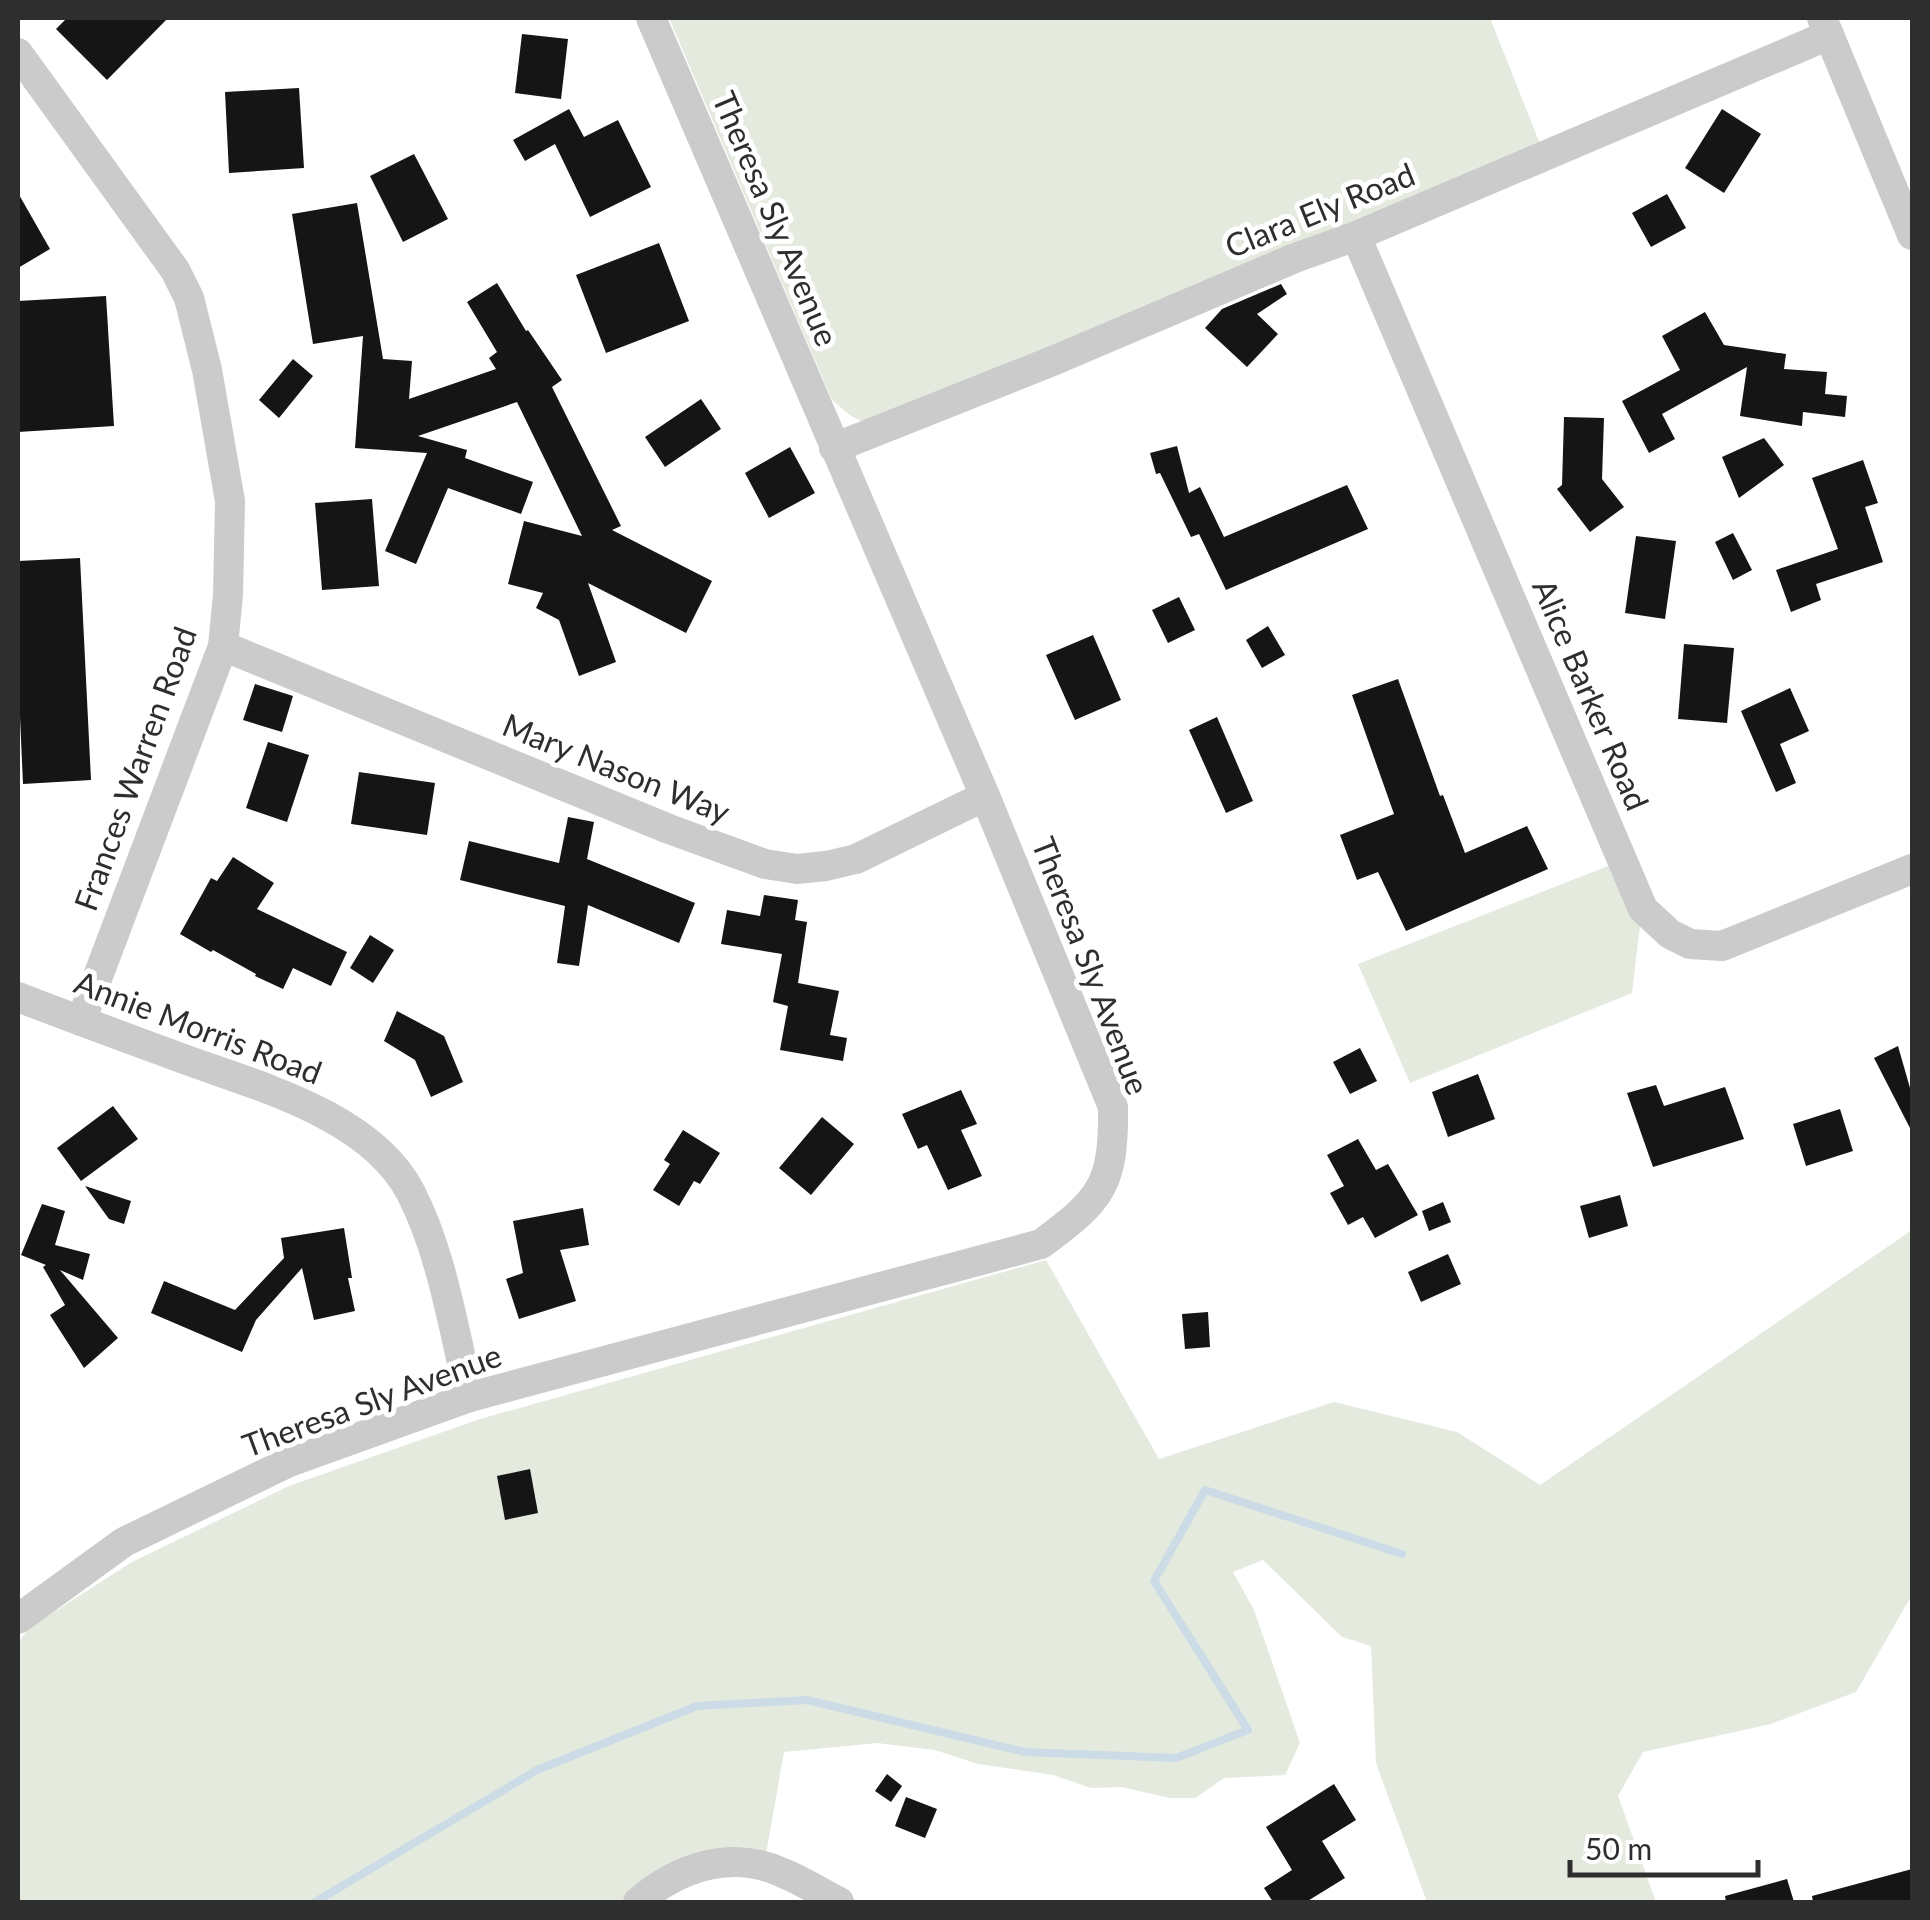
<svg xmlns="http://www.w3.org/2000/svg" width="1930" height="1920" font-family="Lato,sans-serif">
<rect width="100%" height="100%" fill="#fff"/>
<g fill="#e4eade">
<polygon points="669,18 1490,18 1544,154 872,426 851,416 832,400"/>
<polygon points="1608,866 1640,925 1632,993 1410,1083 1358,964"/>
<polygon points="1912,1230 1912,1595 1856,1692 1771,1724 1643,1752 1618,1796 1656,1902 1427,1902 1376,1763 1371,1646 1342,1637 1263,1560 1233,1572 1254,1610 1300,1743 1285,1775 1224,1778 1195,1798 1170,1798 1122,1787 1091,1788 1053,1775 978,1764 935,1750 877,1743 784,1752 765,1860 626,1902 18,1902 18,1643 29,1628 132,1562 289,1486 480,1419 1046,1260 1159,1459 1334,1402 1457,1432 1540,1485"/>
</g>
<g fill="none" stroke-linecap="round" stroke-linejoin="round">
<polyline stroke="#ccdce7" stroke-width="8" points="315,1902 537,1770 697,1706 807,1700 1025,1752 1176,1758 1248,1730 1154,1581 1205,1490 1402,1554"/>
</g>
<g fill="#151515">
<polygon points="67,18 168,18 107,80 56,29"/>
<polygon points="522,34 568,39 561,99 515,93"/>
<polygon points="299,88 304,168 229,173 225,92"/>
<polygon points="569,109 584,137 618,120 651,187 590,217 555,144 525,161 513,140"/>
<polygon points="1722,109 1761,134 1724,193 1685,168"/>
<polygon points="414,154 448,219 403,242 370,176"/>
<polygon points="18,193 50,249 18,268"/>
<polygon points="1667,194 1686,228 1651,247 1632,213"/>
<polygon points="357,203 383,359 412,361 409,399 496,369 489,358 497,352 467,302 497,283 526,331 528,330 562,380 552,387 621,526 612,530 712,581 686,633 588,583 616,662 579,676 559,620 536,608 543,593 508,584 524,521 582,536 517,402 418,436 467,450 465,458 533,482 521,514 448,488 416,564 385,551 427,453 355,448 363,336 313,344 292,214"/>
<polygon points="659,243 689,321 606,353 576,275"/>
<polygon points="1281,284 1287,294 1257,314 1278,334 1247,367 1205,328 1222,309"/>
<polygon points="106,296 114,426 18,432 18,301"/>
<polygon points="1705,312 1724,345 1786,354 1784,369 1827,372 1825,394 1847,396 1845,417 1803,412 1802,426 1740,416 1747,367 1662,414 1675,439 1649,453 1622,401 1680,370 1662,336"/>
<polygon points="293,359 313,376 279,418 259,400"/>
<polygon points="701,399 721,429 665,467 645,437"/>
<polygon points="1564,417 1604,418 1602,479 1624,507 1590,532 1557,489 1562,485"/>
<polygon points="1764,438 1784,465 1739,498 1722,457"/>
<polygon points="1177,446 1189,493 1200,487 1224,537 1347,485 1368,529 1226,590 1199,534 1191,537 1160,473 1156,474 1150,453"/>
<polygon points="790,447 815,493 769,518 745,473"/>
<polygon points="1863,460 1878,503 1865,507 1883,562 1816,584 1821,600 1791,612 1776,570 1838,549 1812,478"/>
<polygon points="372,499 379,586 322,590 315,503"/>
<polygon points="1733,533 1752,570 1733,580 1715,542"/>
<polygon points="1636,536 1676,541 1665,619 1625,613"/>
<polygon points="80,558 91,780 23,784 18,672 18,561"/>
<polygon points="1179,597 1195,630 1168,643 1152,610"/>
<polygon points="1268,626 1285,655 1262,668 1246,640"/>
<polygon points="1093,635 1121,700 1075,720 1046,655"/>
<polygon points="1684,644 1734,648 1727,723 1678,719"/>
<polygon points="1398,679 1440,796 1443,795 1465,853 1527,826 1548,869 1406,931 1378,872 1357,880 1340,835 1394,814 1352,695"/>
<polygon points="255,684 293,696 282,732 243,720"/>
<polygon points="1790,688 1809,731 1780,744 1796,783 1776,792 1741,711"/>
<polygon points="1217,717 1253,801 1226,813 1189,730"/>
<polygon points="268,742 309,755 287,822 246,808"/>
<polygon points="359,772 435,783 427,835 351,824"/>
<polygon points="568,817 594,822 587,859 695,903 679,943 588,905 579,966 557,963 565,906 460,880 469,841 559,863"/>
<polygon points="233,857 274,883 257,909 347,952 331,986 293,968 283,989 255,976 256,974 213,950 211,952 180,934 211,878 217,881"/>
<polygon points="764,895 798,900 795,920 807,922 798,983 839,991 830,1035 847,1038 843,1061 780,1050 788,1006 773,1002 782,954 721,944 727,910 760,916"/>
<polygon points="370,935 394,950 373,983 350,968"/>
<polygon points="397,1011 444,1036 463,1082 431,1097 415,1060 384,1041"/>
<polygon points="1898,1046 1912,1095 1912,1132 1874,1058"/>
<polygon points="1360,1048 1377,1081 1350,1094 1333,1062"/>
<polygon points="1478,1074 1495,1119 1448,1137 1432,1092"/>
<polygon points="1656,1085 1664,1106 1725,1087 1744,1139 1653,1167 1627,1093"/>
<polygon points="961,1090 977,1124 961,1130 982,1176 948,1190 927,1145 918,1149 902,1114"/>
<polygon points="113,1106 138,1139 81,1181 57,1148"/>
<polygon points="1840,1109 1853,1151 1806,1166 1793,1124"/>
<polygon points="822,1117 854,1144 811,1195 779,1168"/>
<polygon points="683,1130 720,1153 700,1184 694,1181 679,1206 653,1190 670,1164 664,1160"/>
<polygon points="1358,1139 1376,1170 1388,1164 1418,1215 1375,1238 1363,1217 1348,1225 1330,1193 1344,1186 1327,1155"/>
<polygon points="85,1186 131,1201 124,1224 109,1219"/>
<polygon points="1620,1195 1628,1226 1589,1238 1580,1206"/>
<polygon points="1443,1202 1451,1222 1429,1231 1422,1211"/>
<polygon points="42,1204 65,1211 55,1245 90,1254 83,1280 60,1270 118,1338 84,1368 50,1315 65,1305 43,1267 46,1265 21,1255"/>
<polygon points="583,1208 589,1245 560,1250 576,1301 519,1319 506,1279 523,1273 513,1221"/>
<polygon points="344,1228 352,1278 348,1278 355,1311 314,1320 302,1268 256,1320 242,1352 151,1313 164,1281 235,1310 284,1258 281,1238"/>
<polygon points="1448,1254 1461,1284 1421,1302 1408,1272"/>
<polygon points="1208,1312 1210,1347 1185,1349 1182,1314"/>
<polygon points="530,1469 538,1513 505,1520 497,1476"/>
<polygon points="887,1774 902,1786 891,1802 875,1791"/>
<polygon points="1334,1784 1356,1820 1322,1841 1345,1878 1306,1902 1273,1902 1264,1888 1292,1870 1266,1827"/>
<polygon points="906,1797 937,1809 925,1838 895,1826"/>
<polygon points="1912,1869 1912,1902 1813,1902 1812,1896"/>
<polygon points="1787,1879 1794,1902 1726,1902 1725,1896"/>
</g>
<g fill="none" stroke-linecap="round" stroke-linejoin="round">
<g stroke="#cbcbcb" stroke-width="30">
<polyline points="1822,18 1912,235"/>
<polyline points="18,53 175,270 189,298 207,370 230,501 228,595 223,646 81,1021"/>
<polyline points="1356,236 1643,909 1670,934 1690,944 1722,946 1912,869"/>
<polyline points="834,448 1055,360 1295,258 1356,236 1829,35"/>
<polyline points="223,646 669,829 765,864 797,869 826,866 856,859 985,796"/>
<path d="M18 997C72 1018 127 1038 181 1058 257 1086 371 1115 411 1193 443 1256 453 1329 470 1397"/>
<path d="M18 1619 124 1542 287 1463 470 1397 1041 1244C1102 1199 1114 1185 1113 1107L985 796 651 18"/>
<path d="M638 1902C679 1867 731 1849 783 1873 803 1881 821 1893 839 1902"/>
</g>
</g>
<g text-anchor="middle" stroke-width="10" stroke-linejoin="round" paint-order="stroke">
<g font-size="32" fill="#2e2e2e" stroke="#fff">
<text transform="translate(1320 211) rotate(-22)" y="11">Clara Ely Road</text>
<text transform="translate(775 219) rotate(67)" y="11">Theresa Sly Avenue</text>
<text transform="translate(1590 695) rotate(67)" y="11">Alice Barker Road</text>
<text transform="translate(136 769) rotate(-70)" y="11">Frances Warren Road</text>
<text transform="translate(616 769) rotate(22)" y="11">Mary Nason Way</text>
<text transform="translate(1090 966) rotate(69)" y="11">Theresa Sly Avenue</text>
<text transform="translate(198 1028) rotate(21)" y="11">Annie Morris Road</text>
<text transform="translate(372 1401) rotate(-20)" y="11">Theresa Sly Avenue</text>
</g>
</g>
<rect width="1930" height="1920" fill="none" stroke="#2e2e2e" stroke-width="40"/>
<path d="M1570 1860v15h188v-15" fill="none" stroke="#2e2e2e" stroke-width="5"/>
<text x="1585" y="1860" font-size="30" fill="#2e2e2e" stroke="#ffffff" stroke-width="8" paint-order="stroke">50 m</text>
</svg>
